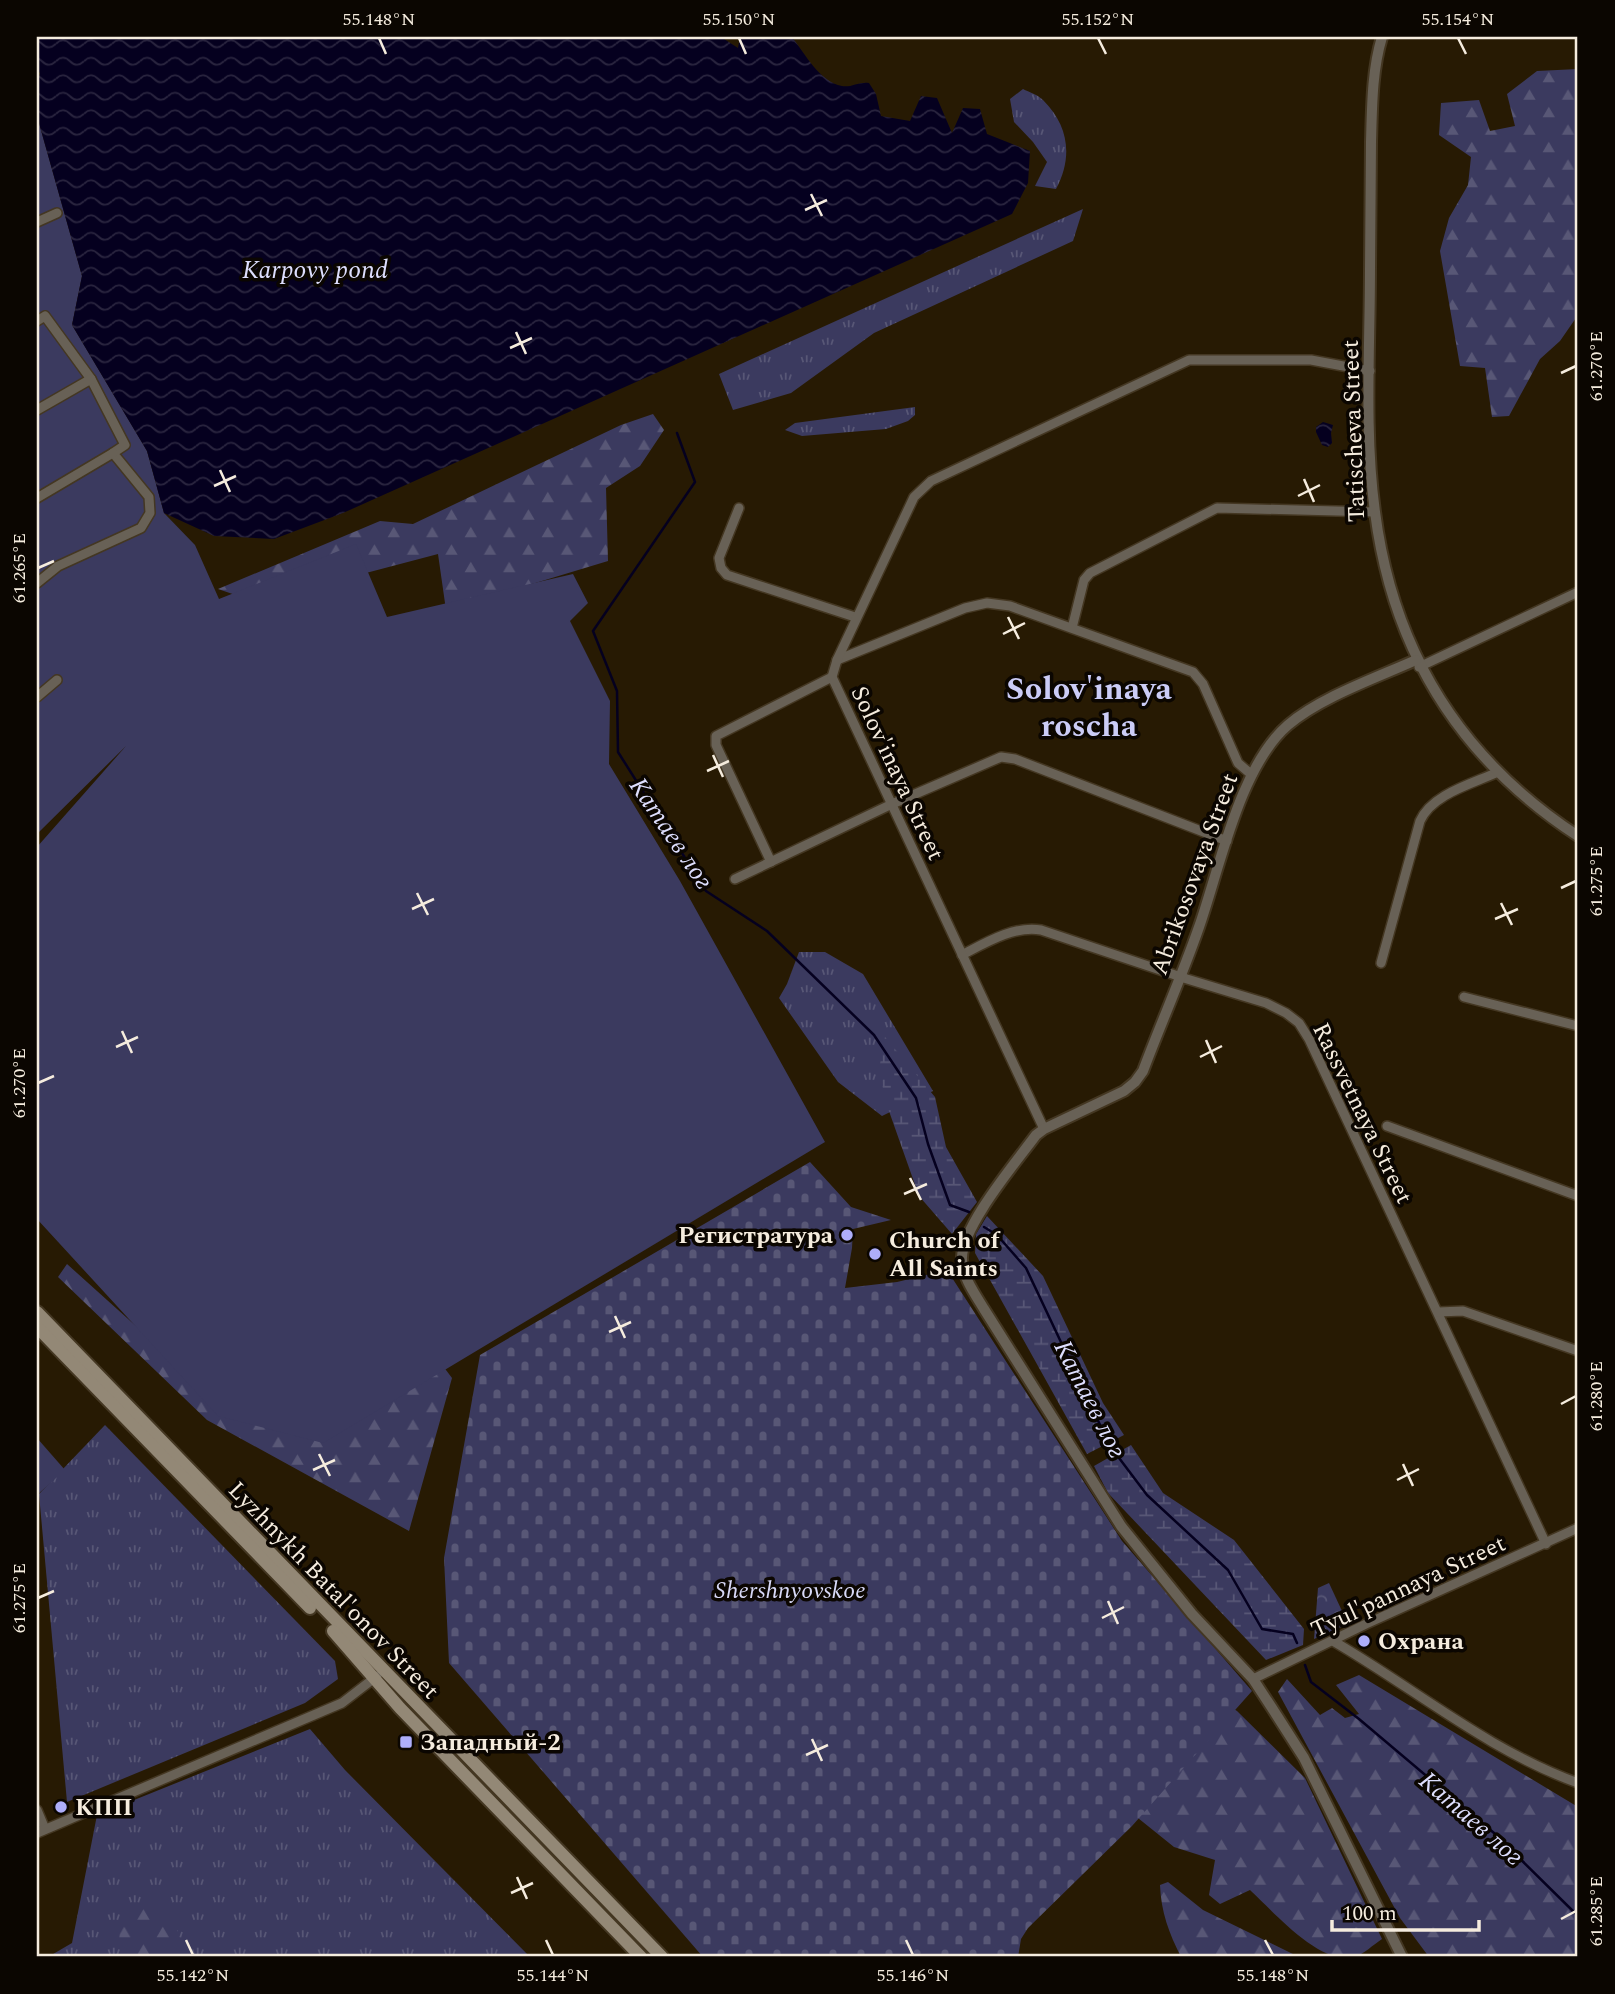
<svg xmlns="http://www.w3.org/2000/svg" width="1615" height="1994" font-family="Spectral,serif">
<defs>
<pattern id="grass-tufts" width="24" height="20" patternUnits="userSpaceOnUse" patternTransform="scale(1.75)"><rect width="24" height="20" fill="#3b3a5f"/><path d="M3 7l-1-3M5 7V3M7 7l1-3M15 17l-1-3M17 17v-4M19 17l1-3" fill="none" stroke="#585776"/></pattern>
<pattern id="forest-firs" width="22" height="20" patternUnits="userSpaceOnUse" patternTransform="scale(1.75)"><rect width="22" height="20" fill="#3b3a5f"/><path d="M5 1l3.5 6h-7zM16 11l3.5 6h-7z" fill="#585776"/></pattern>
<pattern id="wetland-marsh" width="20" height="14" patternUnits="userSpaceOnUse" patternTransform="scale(1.75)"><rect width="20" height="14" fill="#3b3a5f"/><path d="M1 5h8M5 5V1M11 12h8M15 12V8" fill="none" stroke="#585776"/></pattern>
<pattern id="cemetery-stones" width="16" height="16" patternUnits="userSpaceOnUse" patternTransform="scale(1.75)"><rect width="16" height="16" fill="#3b3a5f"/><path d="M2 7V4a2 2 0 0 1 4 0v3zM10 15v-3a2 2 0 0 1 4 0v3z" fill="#585776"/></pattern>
<pattern id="park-crowns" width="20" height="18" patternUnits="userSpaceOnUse" patternTransform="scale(1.75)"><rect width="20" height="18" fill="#3b3a5f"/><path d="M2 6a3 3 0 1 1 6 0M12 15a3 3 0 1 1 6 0" fill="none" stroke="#585776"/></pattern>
<pattern id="water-waves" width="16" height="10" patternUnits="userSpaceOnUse" patternTransform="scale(1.75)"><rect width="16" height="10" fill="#05001f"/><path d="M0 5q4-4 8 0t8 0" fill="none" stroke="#2a253f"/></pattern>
</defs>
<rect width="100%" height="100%" fill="#271a03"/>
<g fill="url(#grass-tufts)">
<path d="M1023 89C1029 92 1038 95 1043 100 1069 126 1073 157 1056 189L1035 186 1047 162 1033 142 1014 122 1010 99Z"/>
<polygon points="1083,209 1073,241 874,333 791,393 733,410 719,374"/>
<polygon points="915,407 915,415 908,421 886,429 802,436 785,430 795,423"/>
<polygon points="799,952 825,952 863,974 933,1091 882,1116 838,1082 779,998 787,984"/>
<polygon points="105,1425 335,1661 338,1679 305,1703 67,1802 39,1494"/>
<polygon points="310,1729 345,1770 530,1957 48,1957 72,1943 97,1815"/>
</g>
<g fill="url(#forest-firs)">
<polygon points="1578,69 1578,315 1560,341 1540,359 1509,416 1492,417 1485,368 1460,366 1440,251 1449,218 1468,185 1471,157 1439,135 1441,103 1479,100 1490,131 1515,126 1507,94 1537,71"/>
<polygon points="653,414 664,430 640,466 606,488 608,561 446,610 438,554 256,602 218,589 380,521 413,524 621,425"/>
<polygon points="67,1264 207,1390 406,1317 452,1378 409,1531 207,1420 58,1277"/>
<polygon points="1359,1675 1578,1807 1578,1957 1429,1957 1400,1918 1278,1692 1287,1679 1320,1715 1332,1708 1345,1718 1359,1714 1336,1685"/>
<path d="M1191 1681 1237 1711 1305 1778 1382 1939C1374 1944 1363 1955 1354 1957 1320 1966 1273 1911 1250 1890L1220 1904 1209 1895 1215 1860 1174 1847 1133 1814Z"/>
<path d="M1168 1882 1203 1910 1299 1957H1181C1169 1933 1161 1912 1160 1885Z"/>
<path d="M137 1903 167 1910 179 1934 174 1951 168 1957H124C114 1932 121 1922 137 1903Z"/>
</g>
<g fill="url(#wetland-marsh)">
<polygon points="885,1037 935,1097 946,1147 977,1202 952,1234 919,1196 884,1097 880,1064"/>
<polygon points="987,1216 1043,1276 1103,1403 1124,1435 1087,1454 975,1253 976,1234"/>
<polygon points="1131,1445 1163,1493 1234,1540 1304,1629 1303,1645 1266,1660 1108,1493 1094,1466"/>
</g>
<polygon fill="url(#cemetery-stones)" points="810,1162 851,1207 891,1220 853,1229 852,1248 845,1288 897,1282 947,1270 1122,1541 1252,1691 1132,1826 1028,1928 1021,1939 1018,1957 703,1957 449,1663 444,1558 480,1355"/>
<polygon fill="url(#park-crowns)" points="1329,1583 1348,1624 1314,1639 1318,1588"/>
<g fill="#3b3a5f">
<polygon points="37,116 82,276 72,325 147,451 164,513 195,545 219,599 356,544 387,617 573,574 588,603 570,621 610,701 609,764 680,881 825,1142 323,1443 218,1416 37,1219 37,847 126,746 37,834"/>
<polygon points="37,1438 65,1470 37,1495"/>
</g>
<g fill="url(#water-waves)">
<path d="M37 37H721L738 48 740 37H792C805 54 820 82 842 86 851 88 859 81 869 83L876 94 881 116 910 121 921 96 937 98 952 133 963 108 980 109 987 134 1030 151 1028 183 1012 214 343 513 274 539 214 536 164 513 147 451 72 325 82 276 37 116V83L40 73 37 71Z"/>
<polygon points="1323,422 1333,425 1331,433 1332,443 1328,447 1322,445 1316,432 1316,427"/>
</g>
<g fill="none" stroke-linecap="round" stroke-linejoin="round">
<g stroke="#05001f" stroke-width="2.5">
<polyline points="677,433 695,482 593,631 617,691 618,752 706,891 767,931 874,1035 916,1098 928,1144 950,1205 969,1212"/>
<polyline points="984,1227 997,1235 1026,1268 1110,1446 1147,1495 1228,1570 1262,1629 1293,1634 1297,1643"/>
<polyline points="1305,1665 1311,1682 1359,1719 1494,1833 1578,1916"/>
</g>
<defs>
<g id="minor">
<polyline points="37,222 57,213"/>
<polyline points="37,321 45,316 91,379 125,445 113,453 149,497 150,513 141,528 58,566 37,583"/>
<polyline points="37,410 91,379"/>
<polyline points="37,498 113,453"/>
<polyline points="739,508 719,558 721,568 727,575 855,617"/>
<polyline points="1072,628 1084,580 1090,573 1217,508 1375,512"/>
<polyline points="837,660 965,608 987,603 1010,606 1193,672 1203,684 1238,763 1252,775"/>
<polyline points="1419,667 1578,592"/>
<polyline points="37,697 57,680"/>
<polyline points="771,862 716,745 716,736 832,677"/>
<polyline points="735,879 892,804 1001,757 1015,759 1227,841"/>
<path d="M962 955C985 943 1015 925 1041 930L1187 979 1266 1003 1286 1013 1299 1023 1309 1039 1546 1544"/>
<path d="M1381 963 1420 821C1432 794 1472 784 1498 772"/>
<polyline points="1464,997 1578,1026"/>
<polyline points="1387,1126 1578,1196"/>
<polyline points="1044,1129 832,677 837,660 914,497 931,481 1189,360 1311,360 1370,371"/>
<polyline points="1438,1312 1463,1311 1578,1351"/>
<path d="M1333 1641C1414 1688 1489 1751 1578 1783"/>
<polyline points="1253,1679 1366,1624 1578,1528"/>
<polyline points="37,1810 45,1829"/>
<polyline points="37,1833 342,1703 377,1676"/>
</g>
<g id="tertiary">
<path d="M1382 37C1372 70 1372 107 1371 142 1371 184 1370 226 1370 269 1370 349 1364 432 1375 512 1393 652 1460 759 1578 836"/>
<path d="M1402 1957 1304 1758 1272 1708 1253 1679 1192 1614 1121 1526 984 1309C975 1294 963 1278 962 1260 960 1228 1017 1161 1036 1135L1044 1129 1124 1091 1135 1082 1143 1071C1161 1023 1182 976 1199 927 1220 867 1240 766 1288 725 1321 697 1376 678 1416 660"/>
</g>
<g id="secondary">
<polyline points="37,1312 662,1957"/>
<polyline points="37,1327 310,1608"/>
<polyline points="333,1631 400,1708 641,1957"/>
</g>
</defs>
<use href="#minor" stroke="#443722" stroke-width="12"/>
<use href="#tertiary" stroke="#443722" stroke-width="14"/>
<use href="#secondary" stroke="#443722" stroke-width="16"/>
<use href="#minor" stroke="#686156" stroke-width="9"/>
<use href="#tertiary" stroke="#686156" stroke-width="10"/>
<use href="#secondary" stroke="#938876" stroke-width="12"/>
</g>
<path fill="none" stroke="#f5ecde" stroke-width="2.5" d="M379 38 386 54M739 38 746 54M1098 38 1106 54M1458 38 1466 54M811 194 822 216M805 210 827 200M516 332 526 354M510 348 532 338M1561 373 1576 366M220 470 230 492M1304 479 1314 502M214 486 236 476M1298 496 1320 485M38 568 54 561M1008 617 1019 639M1003 634 1025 623M713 755 723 777M707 771 729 761M1561 888 1576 881M417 893 428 915M1501 903 1512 925M412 909 434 899M1495 919 1518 909M122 1031 132 1053M1206 1040 1216 1063M116 1047 138 1037M1200 1057 1222 1046M38 1083 54 1076M910 1178 921 1200M904 1194 927 1184M615 1316 625 1338M609 1332 631 1322M1561 1404 1576 1396M319 1454 330 1476M1403 1464 1413 1486M313 1470 335 1460M1397 1480 1419 1469M38 1598 54 1591M1108 1601 1118 1624M1102 1618 1124 1607M812 1739 822 1761M806 1755 828 1745M517 1877 527 1899M511 1893 533 1883M1561 1919 1576 1911M186 1940 193 1955M546 1940 553 1955M906 1940 913 1955M1265 1940 1273 1955"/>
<g fill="#aeaefa" stroke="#0b0601" stroke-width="2.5">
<circle cx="847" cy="1235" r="7"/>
<circle cx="875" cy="1254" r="7"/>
<circle cx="1364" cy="1641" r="7"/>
<rect x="399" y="1735" width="14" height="14" rx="3.5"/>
<circle cx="61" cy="1807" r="7"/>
</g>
<g text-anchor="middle" stroke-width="7" stroke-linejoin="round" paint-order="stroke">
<g font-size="24" fill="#f5ecde" stroke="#0b0601">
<text transform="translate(1353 431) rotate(-92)" y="8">Tatischeva Street</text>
<text transform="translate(898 773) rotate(65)" y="8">Solov'inaya Street</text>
<text transform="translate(1194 874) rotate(-70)" y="8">Abrikosovaya Street</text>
<text transform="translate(1363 1113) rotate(64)" y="8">Rassvetnaya Street</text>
<text transform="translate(1408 1586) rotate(-25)" y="8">Tyul'pannaya Street</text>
<text transform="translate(334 1590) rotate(46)" y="8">Lyzhnykh Batal'onov Street</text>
</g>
<g font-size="24" font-weight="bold" fill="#f5ecde" stroke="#0b0601" text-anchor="start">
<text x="833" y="1243" text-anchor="end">Регистратура</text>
<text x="889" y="1248">Church of<tspan x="889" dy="28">All Saints</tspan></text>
<text x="1378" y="1649">Охрана</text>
<text x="420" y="1750">Западный-2</text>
<text x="75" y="1815">КПП</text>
</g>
<g font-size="24" font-style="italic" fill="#d8d9f7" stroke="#0b0601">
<text x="790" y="1598">Shershnyovskoe</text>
</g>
<g font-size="26" font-style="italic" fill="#dddefd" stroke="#0b0601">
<text x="315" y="278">Karpovy pond</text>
<text transform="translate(672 833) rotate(56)" y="9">Катаев лог</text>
<text transform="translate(1091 1399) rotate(63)" y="9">Катаев лог</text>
<text transform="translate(1472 1818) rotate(41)" y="9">Катаев лог</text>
</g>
<g font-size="32" font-weight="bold" fill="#cbccf7" stroke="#0b0601">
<text x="1089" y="699">Solov'inaya<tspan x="1089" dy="37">roscha</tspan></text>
</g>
</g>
<rect width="1615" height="1994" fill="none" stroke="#0b0601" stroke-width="77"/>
<path d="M1332 1920v10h147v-10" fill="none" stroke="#f5ecde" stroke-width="3.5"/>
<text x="1342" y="1920" font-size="21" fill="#f5ecde" stroke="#0b0601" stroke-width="5" paint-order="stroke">100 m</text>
<rect x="38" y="38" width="1538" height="1917" fill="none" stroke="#f5ecde" stroke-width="2.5"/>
<g font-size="18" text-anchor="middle" fill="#f5ecde">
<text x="379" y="25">55.148°N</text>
<text x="739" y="25">55.150°N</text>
<text x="1098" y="25">55.152°N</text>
<text x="1458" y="25">55.154°N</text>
<text transform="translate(1596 366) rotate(-90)" y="6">61.270°E</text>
<text transform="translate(19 568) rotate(-90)" y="6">61.265°E</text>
<text transform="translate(1596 881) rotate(-90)" y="6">61.275°E</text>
<text transform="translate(19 1083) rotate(-90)" y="6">61.270°E</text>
<text transform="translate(1596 1396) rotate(-90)" y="6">61.280°E</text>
<text transform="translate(19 1598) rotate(-90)" y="6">61.275°E</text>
<text transform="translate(1596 1911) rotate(-90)" y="6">61.285°E</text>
<text x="193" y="1981">55.142°N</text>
<text x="553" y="1981">55.144°N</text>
<text x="913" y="1981">55.146°N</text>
<text x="1273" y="1981">55.148°N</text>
</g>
</svg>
